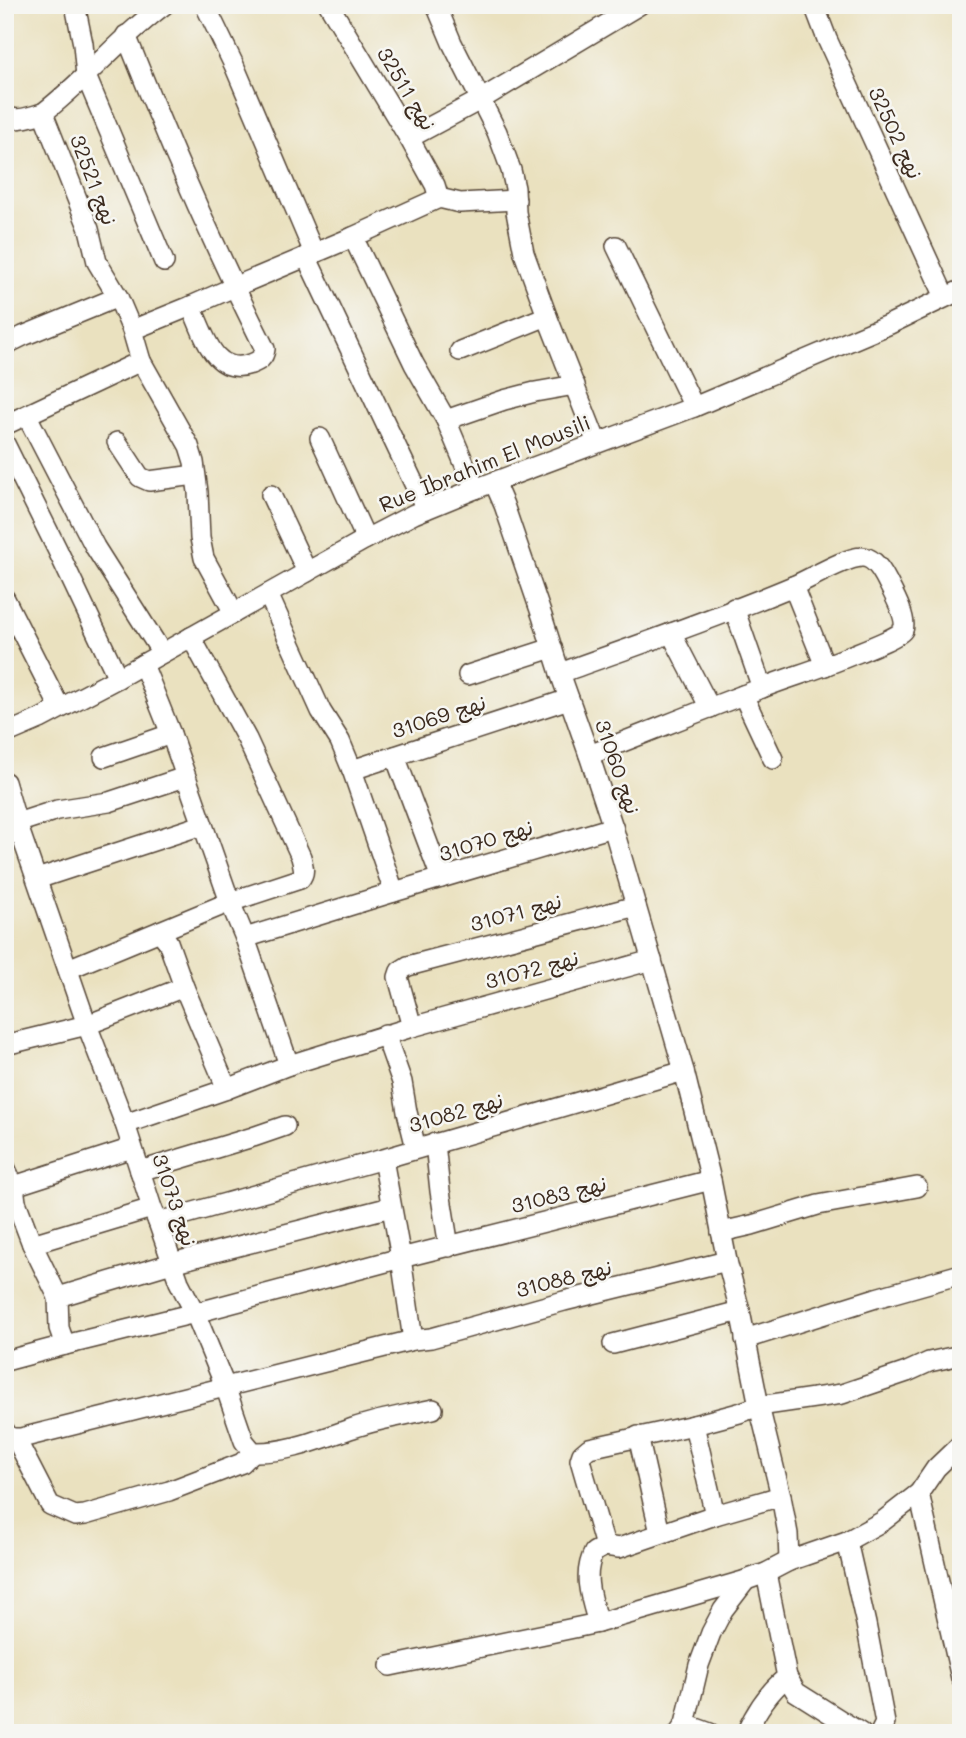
<svg xmlns="http://www.w3.org/2000/svg" width="966" height="1738" font-family="Mali,'Playpen Sans Arabic',sans-serif">
<rect width="100%" height="100%" fill="#f6f6f2"/>
<filter id="ink" filterUnits="userSpaceOnUse"><feTurbulence type="fractalNoise" baseFrequency=".0143" numOctaves="2"/><feDisplacementMap in="SourceGraphic" scale="14" xChannelSelector="R" yChannelSelector="G"/><feConvolveMatrix kernelMatrix="1 2 1 2 8 2 1 2 1" color-interpolation-filters="sRGB"/></filter>
<filter id="wash" filterUnits="userSpaceOnUse"><feTurbulence type="fractalNoise" baseFrequency=".00686" numOctaves="4" result="noise"/><feDisplacementMap in="SourceGraphic" scale="28" xChannelSelector="R" yChannelSelector="G"/><feGaussianBlur stdDeviation="1.57" result="paint"/><feColorMatrix in="noise" values="0 0 0 0 0 0 0 0 0 0 0 0 0 0 0 0 0 1.4 0 .05"/><feComposite in="paint" operator="in"/></filter>
<g filter="url(#wash)">
<rect width="100%" height="100%" fill="#eae1bf"/>
</g>
<g filter="url(#ink)">
<g fill="none" stroke-linecap="round" stroke-linejoin="round">
<defs>
<g id="street">
<polyline points="75,5 83,44 86,76 164,262"/>
<polyline points="205,5 234,65 314,253"/>
<polyline points="329,5 409,138 435,185 439,198"/>
<polyline points="436,5 452,43 497,132 511,170 515,188 516,212 524,253 547,316 597,443"/>
<polyline points="814,5 827,39 945,297"/>
<path d="M126 35C168 142 214 247 265 349 264 358 259 361 251 364 213 377 204 333 191 306"/>
<path d="M43 113C86 80 120 37 164 5"/>
<path d="M5 115C16 123 31 116 43 113L89 229 97 262 118 297"/>
<polyline points="409,138 480,100 639,5"/>
<polyline points="353,237 414,364 446,420 475,489"/>
<polyline points="616,246 694,407"/>
<polyline points="306,256 426,509"/>
<polyline points="132,330 191,306 234,287 353,237 439,198 460,203 516,200"/>
<polyline points="5,345 23,336 118,297 132,330 141,361 189,446 194,462 198,492 200,538 204,558 234,613"/>
<polyline points="460,351 547,316"/>
<polyline points="27,416 95,547 162,653"/>
<polyline points="446,420 504,400 535,392 575,385"/>
<polyline points="5,425 141,361"/>
<polyline points="320,438 366,539"/>
<polyline points="117,442 140,477 149,481 195,475"/>
<polyline points="5,444 57,549 118,678"/>
<polyline points="494,482 504,505 542,616 560,673 589,755 613,827 684,1071 711,1180 727,1261 740,1311 759,1406 781,1496 788,1534 789,1561"/>
<polyline points="271,495 307,572"/>
<polyline points="793,586 825,666"/>
<polyline points="268,594 321,711 340,741 352,770 394,892 613,827"/>
<polyline points="5,599 60,708"/>
<polyline points="734,608 762,688"/>
<polyline points="671,633 710,708"/>
<path d="M143 664 171 734 230 902 300 879C306 872 303 866 301 857L247 739 191 637"/>
<path d="M560 673C638 645 717 618 793 586 810 579 844 558 861 557 873 556 882 571 887 581 892 591 908 619 903 630 900 637 856 653 847 657 819 669 790 677 762 688 704 709 647 733 589 755"/>
<polyline points="468,675 552,648"/>
<polyline points="743,695 773,759"/>
<polyline points="5,734 40,719 118,678 366,539 414,514 475,489 694,407 890,324 961,290"/>
<polyline points="395,756 441,878"/>
<polyline points="104,757 171,734"/>
<polyline points="352,770 569,699"/>
<path d="M5 782 17 823 87 1025 125 1124 152 1208 158 1222 179 1282 195 1313 225 1386 244 1441 253 1452C289 1453 320 1439 353 1428 379 1419 406 1415 433 1409"/>
<polyline points="5,838 9,836 17,823 57,810 109,802 185,777"/>
<polyline points="37,879 202,825"/>
<polyline points="245,938 289,1065 412,1027 398,977 400,971 408,966 636,906"/>
<polyline points="68,969 230,902 245,938 394,892"/>
<polyline points="412,1027 652,960"/>
<polyline points="385,1034 402,1082 407,1112 416,1148"/>
<polyline points="5,1045 87,1025 184,987"/>
<polyline points="684,1071 383,1159 401,1258 711,1180"/>
<polyline points="227,1089 289,1065"/>
<polyline points="125,1124 227,1089 184,987 168,942 160,931"/>
<polyline points="435,1143 440,1191 449,1247"/>
<polyline points="5,1167 14,1186 16,1202 32,1244 152,1208"/>
<polyline points="140,1171 253,1137 285,1126"/>
<polyline points="14,1186 132,1148"/>
<polyline points="158,1222 383,1159"/>
<polyline points="721,1232 752,1225 818,1205 917,1187"/>
<polyline points="32,1244 58,1297 172,1263 391,1207"/>
<polyline points="58,1297 59,1328 65,1345 195,1313 401,1258 413,1340"/>
<polyline points="745,1339 876,1298 961,1274"/>
<polyline points="613,1344 740,1311"/>
<polyline points="5,1361 65,1345"/>
<polyline points="694,1425 715,1515"/>
<polyline points="5,1431 9,1438 21,1438 413,1340 431,1338 564,1301 727,1261"/>
<polyline points="638,1436 660,1533"/>
<polyline points="16,1439 50,1505 75,1516 85,1515 169,1491 242,1463 253,1452"/>
<polyline points="919,1493 961,1678"/>
<polyline points="847,1541 866,1624 885,1723 880,1733"/>
<polyline points="605,1546 580,1460 582,1454 589,1448 694,1425 739,1413 759,1406 842,1394 907,1372 929,1362 961,1355"/>
<path d="M598 1623C591 1599 582 1575 594 1552L605 1546 619 1548 715 1515 781 1496"/>
<polyline points="390,1666 598,1623 746,1580 766,1573 789,1561 847,1541 883,1521 919,1493 936,1468 961,1444"/>
<polyline points="787,1677 796,1692 861,1733"/>
<polyline points="685,1724 710,1733"/>
<polyline points="679,1733 685,1724 699,1665 711,1633 723,1610 746,1580"/>
<path d="M746 1733C756 1711 768 1692 787 1677L766 1573"/>
</g>
</defs>
<use href="#street" stroke="#554536" stroke-width="22"/>
<use href="#street" stroke="#fff" stroke-width="19"/>
</g>
</g>
<g text-anchor="middle" stroke-width="5" stroke-linejoin="round" paint-order="stroke">
<g font-size="21" fill="#3b2a1e" stroke="#f6f6f2">
<text transform="translate(406 89) rotate(59)" y="7">نهج 32511</text>
<text transform="translate(895 133) rotate(65)" y="7">نهج 32502</text>
<text transform="translate(93 180) rotate(69)" y="7">نهج 32521</text>
<text transform="translate(485 464) rotate(-22)" y="7">Rue Ibrahim El Mousili</text>
<text transform="translate(439 717) rotate(-18)" y="7">نهج 31069</text>
<text transform="translate(617 767) rotate(71)" y="7">نهج 31060</text>
<text transform="translate(486 841) rotate(-17)" y="7">نهج 31070</text>
<text transform="translate(516 913) rotate(-15)" y="7">نهج 31071</text>
<text transform="translate(532 970) rotate(-15)" y="7">نهج 31072</text>
<text transform="translate(456 1113) rotate(-16)" y="7">نهج 31082</text>
<text transform="translate(559 1195) rotate(-14)" y="7">نهج 31083</text>
<text transform="translate(174 1200) rotate(71)" y="7">نهج 31073</text>
<text transform="translate(564 1279) rotate(-14)" y="7">نهج 31088</text>
</g>
</g>
<rect width="966" height="1738" fill="none" stroke="#f6f6f2" stroke-width="28"/>
</svg>
